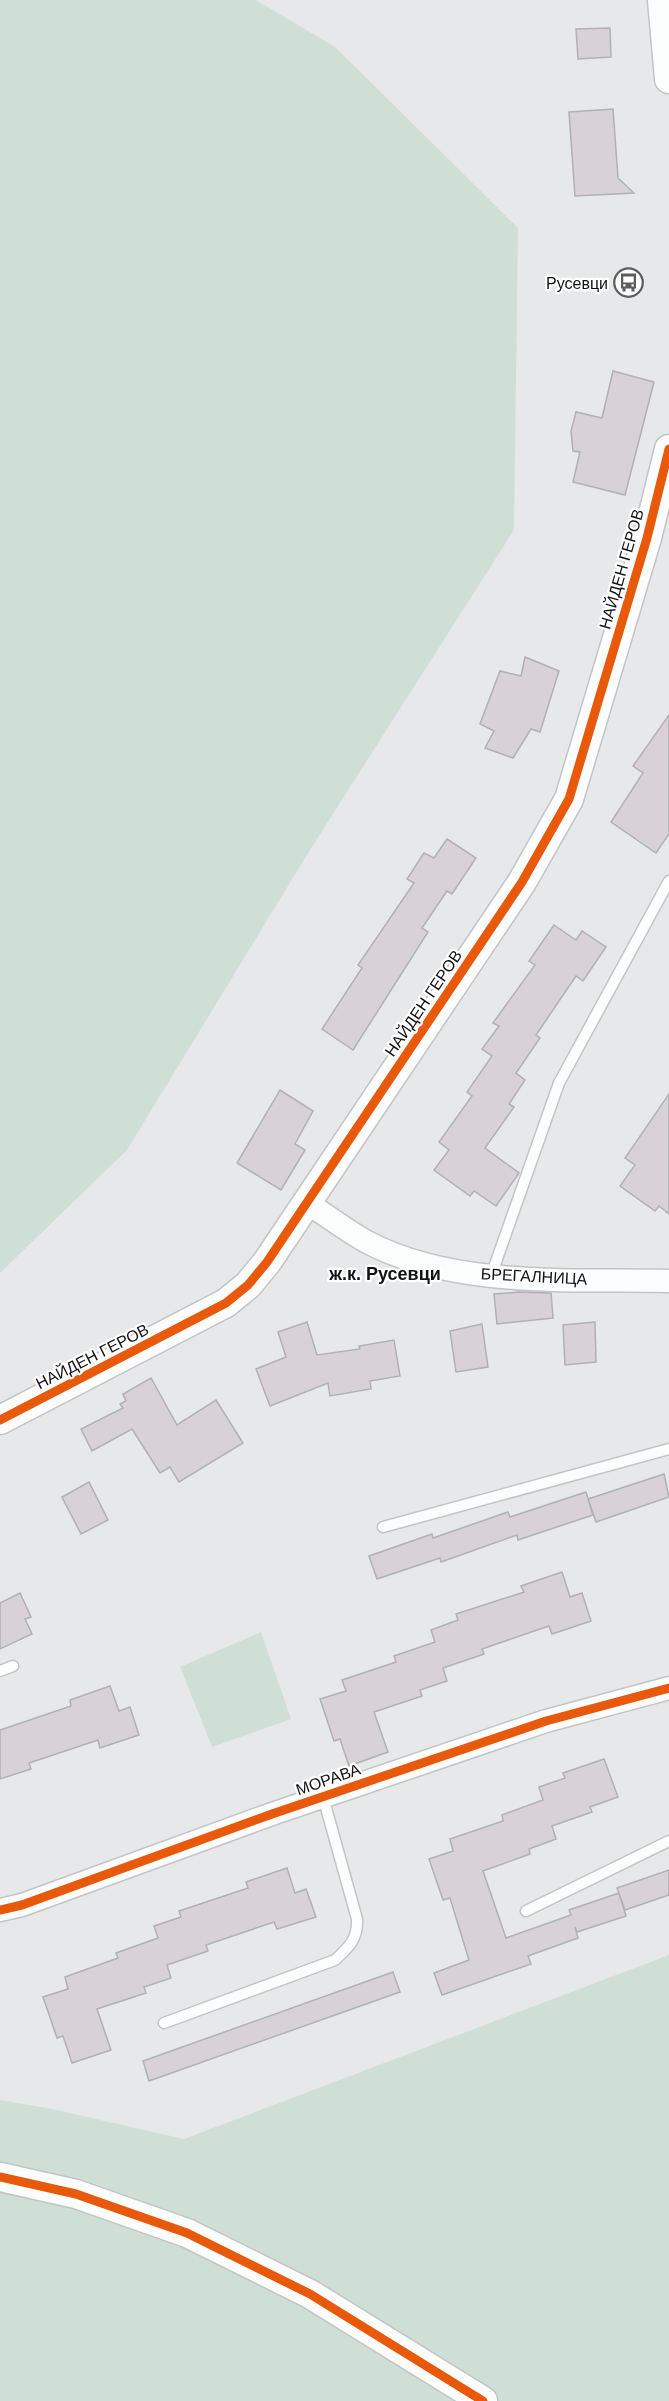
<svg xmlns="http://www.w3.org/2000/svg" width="669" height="2401" font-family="Arial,sans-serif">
<rect width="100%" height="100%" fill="#e7e8ea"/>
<g fill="#d0dfd6">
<polygon points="0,0 256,0 335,47 518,228 514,530 310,850 127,1150 0,1273"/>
<polygon points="261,1632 291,1719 212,1747 180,1667"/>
<polygon points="669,1955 669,2401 0,2401 0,2100 52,2109 184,2139"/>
</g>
<g fill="#d8d1d7" stroke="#b1b0b2" stroke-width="1.5">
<polygon points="610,28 611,57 578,59 576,29"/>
<polygon points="613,109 618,178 634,193 575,196 569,112"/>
<polygon points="613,371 654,382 625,495 573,482 580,452 573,451 571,431 576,412 602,418"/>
<polygon points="525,657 559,671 540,732 531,729 513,758 485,748 494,731 480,724 500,671 521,676"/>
<polygon points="669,715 669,834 656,853 611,822 643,773 633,766"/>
<polygon points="447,839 476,858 452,894 447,891 422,928 428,932 353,1050 322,1029 362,968 358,965 414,883 407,879 424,853 434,858"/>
<polygon points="554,925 576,940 582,931 606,947 583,981 576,976 536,1035 540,1038 516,1073 525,1080 509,1104 514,1107 485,1148 519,1173 496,1206 474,1191 470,1196 434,1170 449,1150 439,1142 472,1096 467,1092 492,1056 482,1049 499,1026 493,1023 535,965 529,961"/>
<polygon points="280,1090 313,1111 295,1144 305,1150 281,1190 237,1163"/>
<polygon points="669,1094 669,1214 659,1206 655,1211 620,1186 635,1165 625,1158"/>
<polygon points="519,1292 551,1293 553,1318 497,1324 494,1294"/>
<polygon points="307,1322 317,1355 360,1349 359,1346 394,1340 400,1376 370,1381 371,1389 330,1396 328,1383 270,1406 256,1369 286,1357 278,1332"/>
<polygon points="595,1322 596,1362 565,1365 563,1325"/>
<polygon points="482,1324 488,1367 456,1372 450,1331"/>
<polygon points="151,1378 177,1425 216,1400 243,1443 179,1482 170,1467 160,1473 132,1429 92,1451 81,1429 123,1408 120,1404 126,1401 123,1394"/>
<polygon points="664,1474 669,1497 596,1522 588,1499"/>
<polygon points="89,1482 108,1520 81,1534 62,1497"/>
<polygon points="586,1492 593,1515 518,1540 517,1535 441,1562 440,1558 377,1579 369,1556 432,1534 433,1538 508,1512 510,1517"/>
<polygon points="562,1572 570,1597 582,1593 591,1621 552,1634 549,1626 482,1649 484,1654 443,1668 447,1681 420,1690 422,1696 374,1712 388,1752 349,1766 340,1739 334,1741 320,1699 346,1691 342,1680 396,1662 394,1656 435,1642 431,1630 458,1620 456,1614 524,1592 521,1586"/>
<polygon points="20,1593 31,1617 25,1619 32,1634 0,1649 0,1603"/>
<polygon points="110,1686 119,1711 130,1707 139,1735 100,1748 98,1740 29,1763 31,1769 0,1779 0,1730 71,1706 70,1700"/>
<polygon points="604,1759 618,1797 590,1807 592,1812 552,1826 556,1839 529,1849 530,1854 483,1871 506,1938 571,1915 569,1910 619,1893 626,1916 577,1932 575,1927 578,1938 528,1956 531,1964 442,1995 434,1973 469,1960 450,1898 443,1900 429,1859 453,1851 450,1839 503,1821 502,1815 543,1800 539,1787 565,1778 563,1773"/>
<polygon points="287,1868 295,1893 306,1889 316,1917 277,1929 274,1922 206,1945 208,1951 167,1965 171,1978 144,1987 146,1993 97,2009 111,2050 72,2063 63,2036 57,2038 43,1997 68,1989 65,1977 118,1958 116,1953 158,1938 154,1926 181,1917 179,1911 248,1888 246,1882"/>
<polygon points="669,1870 669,1895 625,1910 617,1888"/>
<polygon points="393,1972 400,1992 149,2081 143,2061"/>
</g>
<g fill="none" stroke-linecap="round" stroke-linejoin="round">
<defs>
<g id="service">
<polyline points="491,1276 559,1083 669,881"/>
<polyline points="383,1527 669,1449"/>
<polyline points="0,1671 13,1666"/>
<polyline points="526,1911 669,1841"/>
<path d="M164 2023 335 1960C349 1947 358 1939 357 1919L323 1797"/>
</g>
<g id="minor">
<path d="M307 1203C328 1216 348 1232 369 1243 456 1288 573 1279 669 1281"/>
<polyline points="0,1910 22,1905 272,1814 546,1721 669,1688"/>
</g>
<g id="tertiary">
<polyline points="662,0 669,79"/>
<polyline points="0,1420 226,1303 248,1285 267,1262 522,882 569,799 647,538 669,449"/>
<polyline points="0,2177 76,2194 187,2233 310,2294 483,2401"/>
</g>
</defs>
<use href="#service" stroke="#c3c4c5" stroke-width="13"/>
<use href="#minor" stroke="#c3c4c5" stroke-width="25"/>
<use href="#tertiary" stroke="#c3c4c5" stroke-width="31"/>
<use href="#service" stroke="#fbfcfc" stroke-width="10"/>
<use href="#minor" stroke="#fbfcfc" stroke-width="22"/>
<use href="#tertiary" stroke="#fbfcfc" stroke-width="28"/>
<defs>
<g id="cycleway">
<polyline points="0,1420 226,1303 248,1285 267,1262 522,882 569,799 647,538 669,449"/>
<polyline points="0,1910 22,1905 272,1814 546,1721 669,1688"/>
<polyline points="0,2177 76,2194 187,2233 310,2294 483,2401"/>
</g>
</defs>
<use href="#cycleway" stroke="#fff" stroke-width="13"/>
<use href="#cycleway" stroke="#e8590c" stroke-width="9"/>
</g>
<defs>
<symbol id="bus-ring" viewBox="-11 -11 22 22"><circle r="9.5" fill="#fff" stroke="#5d5d5e" stroke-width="1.5"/><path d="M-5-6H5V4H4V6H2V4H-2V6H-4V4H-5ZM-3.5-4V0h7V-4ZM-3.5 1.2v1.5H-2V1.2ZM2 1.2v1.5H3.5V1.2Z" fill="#5d5d5e"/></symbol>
</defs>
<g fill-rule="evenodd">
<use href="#bus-ring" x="612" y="266" width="33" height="33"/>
</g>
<g text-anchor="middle" stroke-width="4.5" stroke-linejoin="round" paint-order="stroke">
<g font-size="16" fill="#121213" stroke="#fff" text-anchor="end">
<text x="608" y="289">Русевци</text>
</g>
<g font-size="16" fill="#121213" stroke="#fff">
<text transform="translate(621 569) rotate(-74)" y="6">НАЙДЕН ГЕРОВ</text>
<text transform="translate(423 1003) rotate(-56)" y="6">НАЙДЕН ГЕРОВ</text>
<text transform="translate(534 1276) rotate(3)" y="6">БРЕГАЛНИЦА</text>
<text transform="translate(92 1356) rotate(-27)" y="6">НАЙДЕН ГЕРОВ</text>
<text transform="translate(328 1779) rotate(-19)" y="6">МОРАВА</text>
</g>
<g font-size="18" font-weight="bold" fill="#121213" stroke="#fff">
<text x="385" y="1280">ж.к. Русевци</text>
</g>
</g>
</svg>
